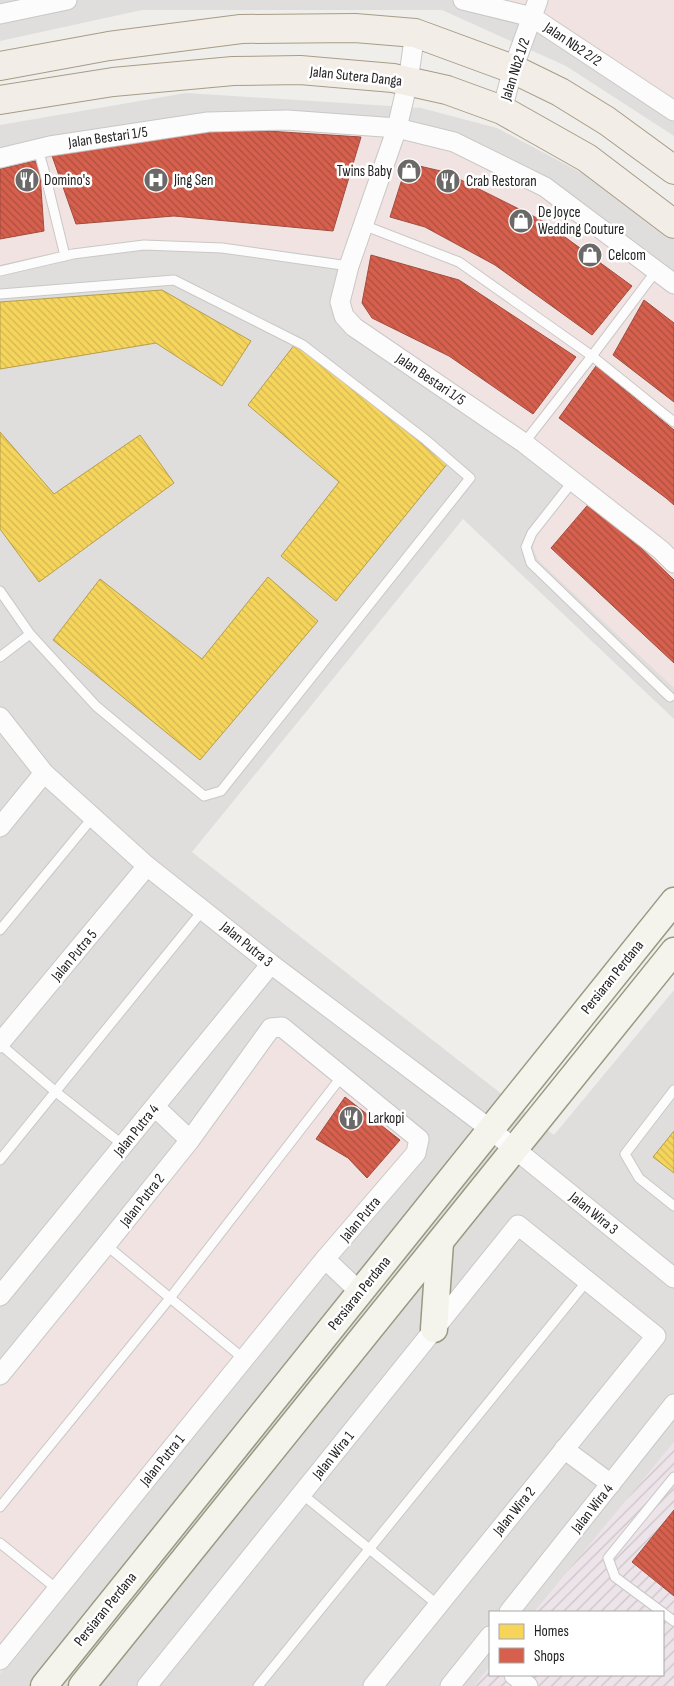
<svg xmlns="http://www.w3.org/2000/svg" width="674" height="1686" font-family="'Sofia Sans Condensed',sans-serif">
<defs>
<pattern id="industrial-furrows" width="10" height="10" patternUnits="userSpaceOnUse" patternTransform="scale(1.25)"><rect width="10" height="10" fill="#ede4e9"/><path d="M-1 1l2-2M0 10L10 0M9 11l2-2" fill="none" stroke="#cbc3c8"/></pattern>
<pattern id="homes-back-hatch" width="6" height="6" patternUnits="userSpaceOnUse" patternTransform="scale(1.25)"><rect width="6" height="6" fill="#f6d55c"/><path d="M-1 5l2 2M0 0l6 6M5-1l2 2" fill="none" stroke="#d3b750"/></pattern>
<pattern id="shops-back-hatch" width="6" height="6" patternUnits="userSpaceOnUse" patternTransform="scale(1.25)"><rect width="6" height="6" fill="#d6604d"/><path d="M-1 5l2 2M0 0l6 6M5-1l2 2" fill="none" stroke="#ad4f40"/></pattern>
</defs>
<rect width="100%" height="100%" fill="#f0eeeb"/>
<g fill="#dfdedc" fill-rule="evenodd">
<polygon points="0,0 674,0 674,136 566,66 442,10 142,10 0,41"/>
<path d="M186 93 421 108 497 128 597 181 674 240V719L463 519 192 852 554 1135 674 990V1686H0V125ZM490 1612H663V1675H490Z"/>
</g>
<g fill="#f1e3e1">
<polygon points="494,0 674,0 674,102"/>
<polygon points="289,127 388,135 450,149 542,194 674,292 674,688 538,560 533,548 536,536 582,479 365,326 353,314 348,303 356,264 328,257 222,243 141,240 73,249 0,265 0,166 45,155 220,129"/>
<polygon points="267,1022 426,1135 301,1301 0,1674 0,1363 169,1155"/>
</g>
<polygon fill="url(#industrial-furrows)" points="674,1442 674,1686 474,1686 490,1666 490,1675 663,1675 663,1612 534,1612"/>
<g fill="url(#homes-back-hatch)" stroke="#b69f4b">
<polygon points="162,290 251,341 222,386 156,343 0,369 0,302"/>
<polygon points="295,344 419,441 434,454 448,463 336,601 281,556 339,482 248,405"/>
<polygon points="0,432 54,494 140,435 174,483 39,582 0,529"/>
<polygon points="268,577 318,621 200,760 53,640 100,579 202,659"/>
<polygon points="674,1131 674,1173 653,1157"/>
</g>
<g fill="url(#shops-back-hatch)" stroke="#a04d40">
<polygon points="220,128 361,137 333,231 174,216 76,224 50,150"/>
<polygon points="39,160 44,231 0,239 0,169"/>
<polygon points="415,165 445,172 543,221 632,286 592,335 495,265 425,227 390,217 403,176"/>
<polygon points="371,255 459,280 576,357 533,414 449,356 372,318 362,303"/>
<polygon points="644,300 674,323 674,402 613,355"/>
<polygon points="596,366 674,430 674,505 666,498 559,418"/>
<polygon points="592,500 674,580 674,663 551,548"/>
<polygon points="345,1097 400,1140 367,1178 348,1158 316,1139"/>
<polygon points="674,1510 674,1596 632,1562"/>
</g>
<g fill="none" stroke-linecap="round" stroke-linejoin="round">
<defs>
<g id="service">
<polyline points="38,149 45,174 65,256"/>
<polyline points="363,225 459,262 592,356 674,422"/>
<polyline points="0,271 73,254 144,245 222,248 349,266"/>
<polyline points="0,294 174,280 303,345 426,440 470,478 221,791 204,796 96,706 30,634 0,591"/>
<polyline points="524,443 592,356 656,271"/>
<polyline points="573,481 532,533 526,547 531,563 670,697"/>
<polyline points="0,657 30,634"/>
<polyline points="0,930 93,817"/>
<polyline points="0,1044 56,1092 123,1145"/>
<polyline points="674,1090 625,1154 639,1178 674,1206"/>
<polyline points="0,1160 203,910"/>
<polyline points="106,1245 244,1359"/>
<polyline points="302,1494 438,1605"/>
<polyline points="0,1507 170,1298 342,1076"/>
<polyline points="0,1543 57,1589"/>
<polyline points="662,1612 615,1577 608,1558 674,1477"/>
<polyline points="663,1613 674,1621"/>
<polyline points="258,1686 587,1281"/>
</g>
<g id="minor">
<polyline points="463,0 532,17 674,111"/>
<polyline points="0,14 67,0"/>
<polyline points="415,33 408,81 397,128 349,266 340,302 344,316 354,327 524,443 661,550 674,563"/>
<polyline points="502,110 513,69 538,0"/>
<polyline points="0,158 50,146 208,122 287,120 397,128 454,142 545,187 674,284"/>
<polyline points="0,717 44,773 147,866 271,964 490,1129 674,1278"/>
<polyline points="0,827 44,773"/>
<polyline points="0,1043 147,866"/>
<polyline points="155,1107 190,1140"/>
<polyline points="325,1259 360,1292"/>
<polyline points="0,1296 271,964"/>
<polyline points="0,1375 106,1245 190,1140 271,1028 282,1027 419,1139 416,1153 325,1259 0,1660"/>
<polyline points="564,1449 611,1484"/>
<polyline points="509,1612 674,1404"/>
<polyline points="514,1675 528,1686"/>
<polyline points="147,1686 518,1225 656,1336 373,1686"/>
<polyline points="450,1686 490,1636"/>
</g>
<g id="secondary">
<polyline points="434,1329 440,1242"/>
<polyline points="44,1686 674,901"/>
<polyline points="82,1686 674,951"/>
</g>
<g id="primary">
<polyline points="0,66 109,46 241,29 355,28 415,33 513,69 560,92 607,121 674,170"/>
<polyline points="0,100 113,82 233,71 300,70 393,78 447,90 502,110 587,158 674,224"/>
</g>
</defs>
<use href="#service" stroke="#c9c8c7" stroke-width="11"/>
<use href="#minor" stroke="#c9c8c7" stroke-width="21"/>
<use href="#secondary" stroke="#999a82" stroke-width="29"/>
<use href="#primary" stroke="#a79c86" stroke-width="30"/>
<use href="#service" stroke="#fdfcfc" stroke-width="9"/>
<use href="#minor" stroke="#fdfcfc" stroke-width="19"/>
<use href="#secondary" stroke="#f4f4ed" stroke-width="26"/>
<use href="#primary" stroke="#f3ede7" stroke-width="28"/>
</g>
<defs>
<symbol id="shop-disc" viewBox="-11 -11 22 22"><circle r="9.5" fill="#6a6968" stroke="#fff"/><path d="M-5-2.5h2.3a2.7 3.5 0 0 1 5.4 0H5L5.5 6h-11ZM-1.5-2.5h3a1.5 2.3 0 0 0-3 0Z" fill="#fff"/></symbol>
<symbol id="restaurant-disc" viewBox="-11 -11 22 22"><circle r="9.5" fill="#6a6968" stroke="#fff"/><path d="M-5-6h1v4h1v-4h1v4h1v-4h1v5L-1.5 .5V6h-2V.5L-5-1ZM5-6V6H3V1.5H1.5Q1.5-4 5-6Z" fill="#fff"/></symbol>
<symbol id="hospital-disc" viewBox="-11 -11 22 22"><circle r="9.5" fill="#6a6968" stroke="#fff"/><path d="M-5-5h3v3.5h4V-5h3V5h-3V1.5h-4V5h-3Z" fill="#fff"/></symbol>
</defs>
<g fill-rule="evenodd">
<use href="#shop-disc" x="395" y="157" width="28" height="28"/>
<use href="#restaurant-disc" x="13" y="166" width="28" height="28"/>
<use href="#hospital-disc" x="142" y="166" width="28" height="28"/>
<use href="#restaurant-disc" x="434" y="167" width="28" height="28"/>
<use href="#shop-disc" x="507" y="207" width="28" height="28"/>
<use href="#shop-disc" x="576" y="241" width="28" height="28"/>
<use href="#restaurant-disc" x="337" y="1104" width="28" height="28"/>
</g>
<g text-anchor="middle" stroke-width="5" stroke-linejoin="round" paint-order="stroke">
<g font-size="15" fill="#222" stroke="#fff">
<text transform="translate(573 44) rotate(34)" y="5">Jalan Nb2 2/2</text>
<text transform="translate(515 69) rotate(-72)" y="5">Jalan Nb2 1/2</text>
<text transform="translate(356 76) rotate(6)" y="5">Jalan Sutera Danga</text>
<text transform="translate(108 137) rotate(-8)" y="5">Jalan Bestari 1/5</text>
<text transform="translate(431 379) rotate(34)" y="5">Jalan Bestari 1/5</text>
<text transform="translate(247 944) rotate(39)" y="5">Jalan Putra 3</text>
<text transform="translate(74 955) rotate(-50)" y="5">Jalan Putra 5</text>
<text transform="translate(612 977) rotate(-51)" y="5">Persiaran Perdana</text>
<text transform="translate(136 1130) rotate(-51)" y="5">Jalan Putra 4</text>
<text transform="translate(142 1200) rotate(-52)" y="5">Jalan Putra 2</text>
<text transform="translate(594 1213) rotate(39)" y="5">Jalan Wira 3</text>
<text transform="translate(360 1219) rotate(-50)" y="5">Jalan Putra</text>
<text transform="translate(359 1293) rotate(-51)" y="5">Persiaran Perdana</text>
<text transform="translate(333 1455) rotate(-51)" y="5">Jalan Wira 1</text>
<text transform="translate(162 1460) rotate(-51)" y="5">Jalan Putra 1</text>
<text transform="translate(592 1508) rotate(-52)" y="5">Jalan Wira 4</text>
<text transform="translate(514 1511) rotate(-51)" y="5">Jalan Wira 2</text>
<text transform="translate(105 1609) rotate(-51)" y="5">Persiaran Perdana</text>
</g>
<g font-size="15" fill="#222" stroke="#fff" text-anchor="start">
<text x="392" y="176" text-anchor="end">Twins Baby</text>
<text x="44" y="185">Domino's</text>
<text x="174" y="185">Jing Sen</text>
<text x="466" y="186">Crab Restoran</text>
<text x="538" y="217">De Joyce<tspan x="538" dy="17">Wedding Couture</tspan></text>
<text x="608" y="260">Celcom</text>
<text x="368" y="1123">Larkopi</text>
</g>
</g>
<rect x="489" y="1611" width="175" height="65" fill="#ffffff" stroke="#a7a7a7"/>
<rect x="499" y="1624" width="25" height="15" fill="#f6d55c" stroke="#a7a7a7"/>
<text x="534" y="1636" font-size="15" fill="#222222">Homes</text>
<rect x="499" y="1648" width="25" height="15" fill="#d6604d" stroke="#a7a7a7"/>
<text x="534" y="1661" font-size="15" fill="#222222">Shops</text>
</svg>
